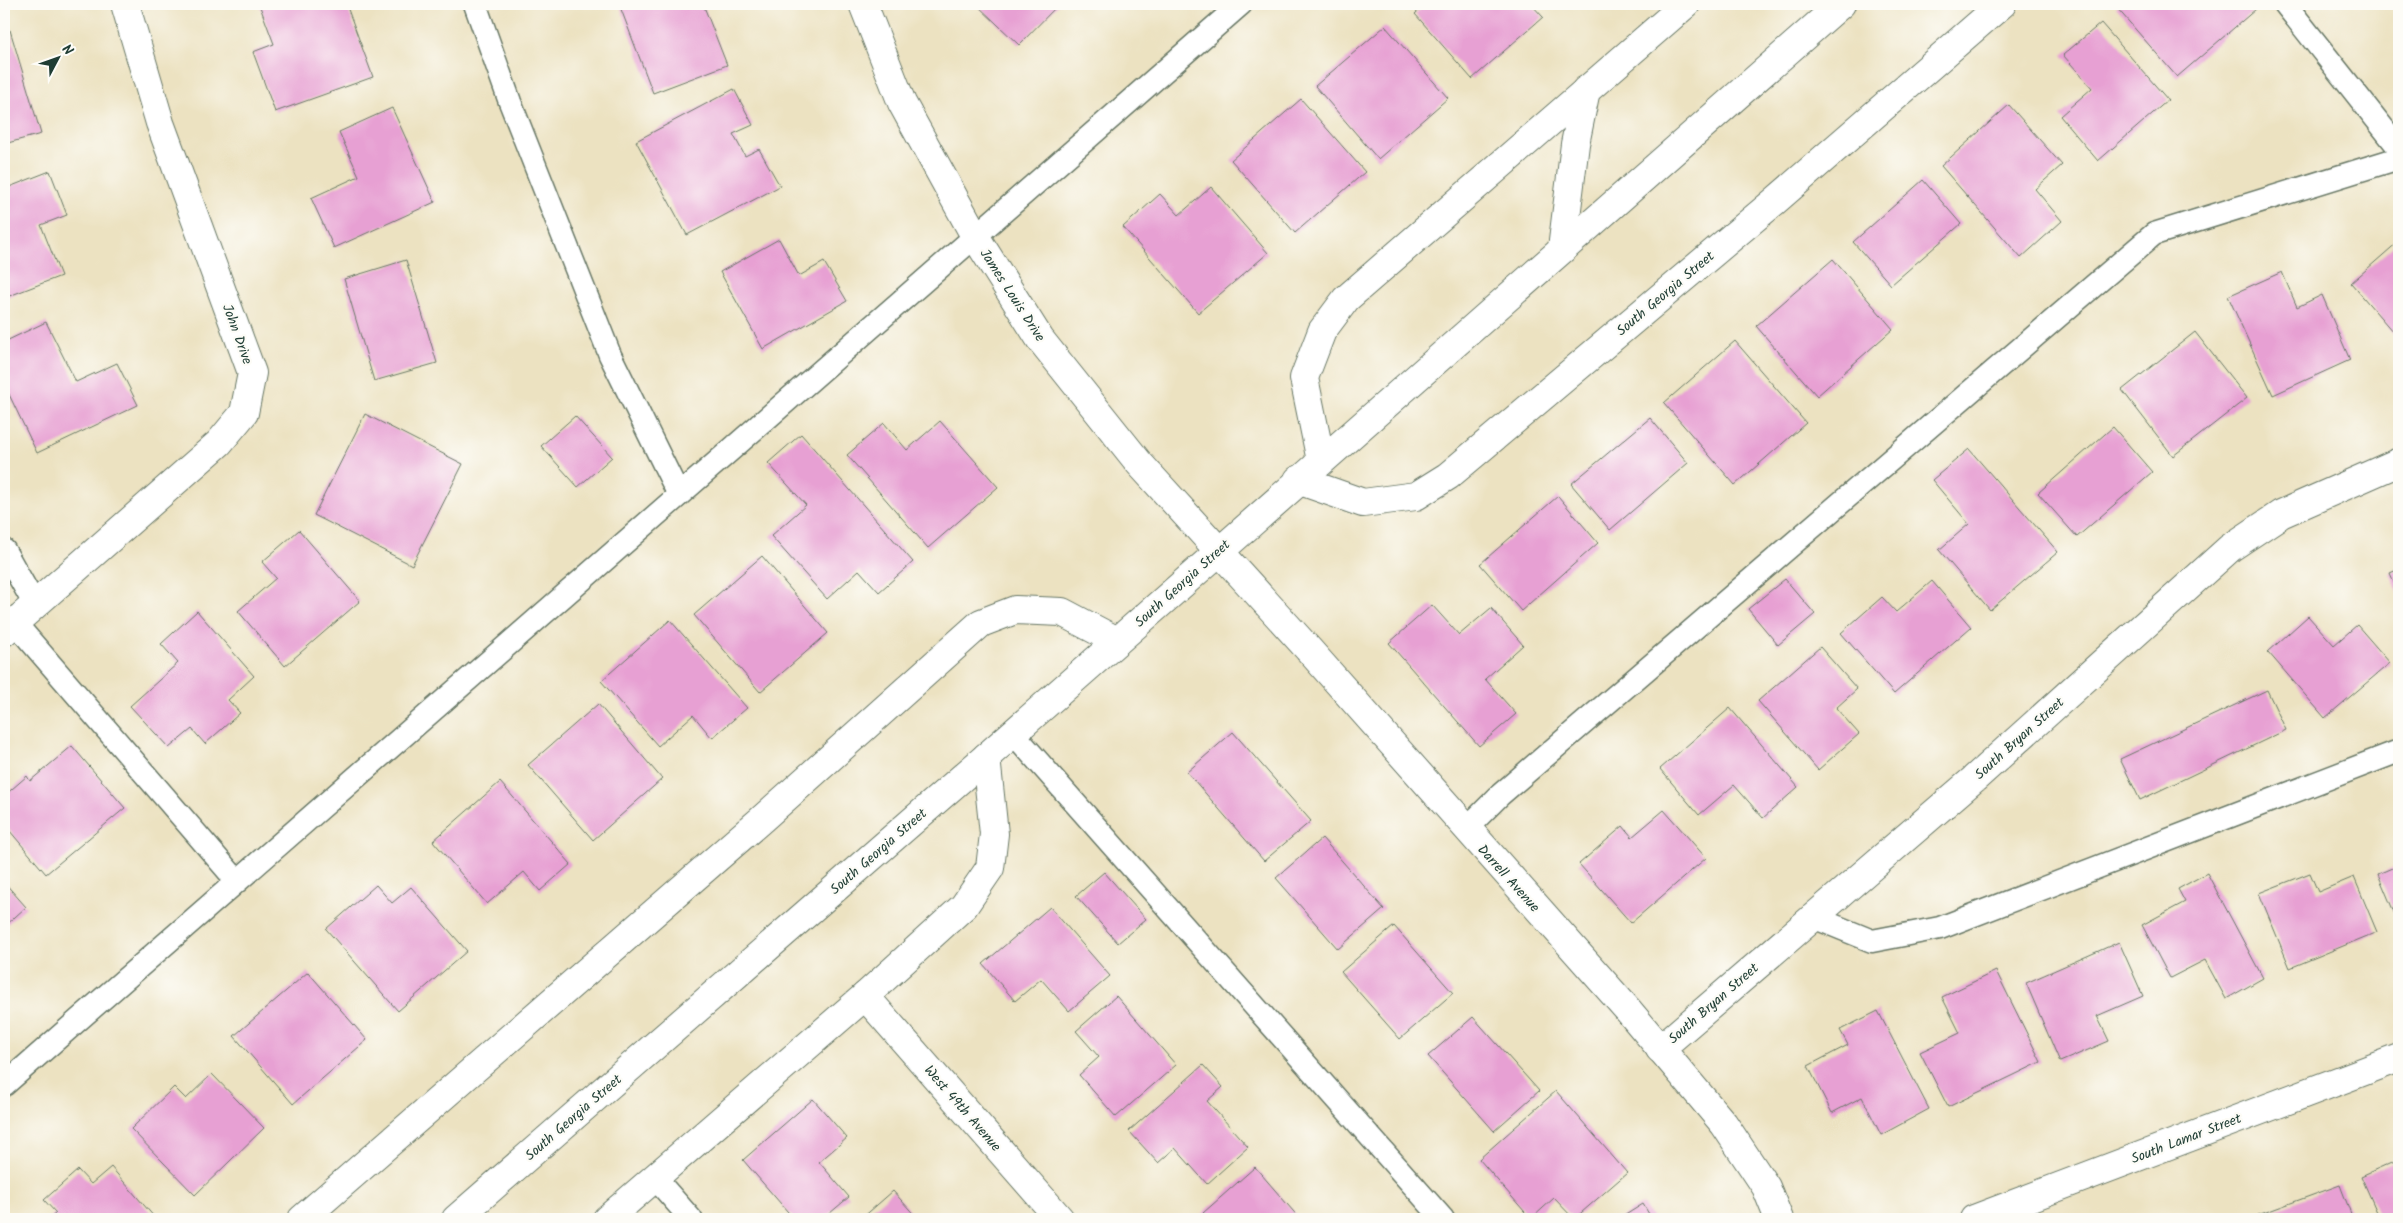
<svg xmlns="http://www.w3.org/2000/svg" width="2403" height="1223" font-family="Kalam,sans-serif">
<rect width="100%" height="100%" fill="#fdfcf7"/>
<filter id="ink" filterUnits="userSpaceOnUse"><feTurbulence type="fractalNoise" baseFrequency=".02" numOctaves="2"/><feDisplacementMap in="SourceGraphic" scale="10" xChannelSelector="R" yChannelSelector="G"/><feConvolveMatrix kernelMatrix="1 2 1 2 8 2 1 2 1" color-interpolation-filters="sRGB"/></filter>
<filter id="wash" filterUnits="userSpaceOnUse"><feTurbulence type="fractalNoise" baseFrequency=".0096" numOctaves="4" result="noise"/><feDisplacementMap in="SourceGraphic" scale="20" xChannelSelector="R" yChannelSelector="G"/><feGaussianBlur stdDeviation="1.12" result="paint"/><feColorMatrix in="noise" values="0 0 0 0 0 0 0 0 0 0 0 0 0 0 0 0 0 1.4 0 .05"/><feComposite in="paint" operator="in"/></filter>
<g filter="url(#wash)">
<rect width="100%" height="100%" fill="#ece2c1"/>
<g id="blocks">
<g fill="#e7a0d3">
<polygon points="259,4 346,4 373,77 275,112 253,52 274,44"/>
<polygon points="619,4 703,4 727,65 653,93"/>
<polygon points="976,4 1059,4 1019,45"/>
<polygon points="1426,4 1531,4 1543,17 1472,79 1415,14"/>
<polygon points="2120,4 2252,4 2256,9 2177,77 2116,7"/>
<polygon points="2101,23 2168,100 2098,161 2060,116 2092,88 2063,55"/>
<polygon points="1385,26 1448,98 1378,159 1315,86"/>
<polygon points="10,30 41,134 4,144 4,32"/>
<polygon points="734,89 753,125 733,134 745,156 759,149 780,186 687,235 636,141"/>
<polygon points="1301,99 1365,172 1295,233 1231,160"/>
<polygon points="2009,105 2062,165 2035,189 2062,221 2021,258 1941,166"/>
<polygon points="392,108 435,202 334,248 311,198 359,176 339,132"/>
<polygon points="50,171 67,215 41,225 61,276 4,298 4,189"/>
<polygon points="1923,180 1961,224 1891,285 1853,242"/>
<polygon points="1211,187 1268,253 1198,313 1123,227 1160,194 1179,215"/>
<polygon points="779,239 799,276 824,262 847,301 763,349 720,272"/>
<polygon points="2399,241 2399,339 2351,283"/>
<polygon points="1833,259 1893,329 1817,396 1756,326"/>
<polygon points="406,260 437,363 374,381 344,279"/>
<polygon points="2282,272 2297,307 2322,295 2350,360 2273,395 2228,296"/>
<polygon points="46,322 76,382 117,363 138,405 37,453 4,384 4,342"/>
<polygon points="2195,332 2247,398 2173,456 2122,390"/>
<polygon points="1735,341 1806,423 1735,485 1664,403"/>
<polygon points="365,414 463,464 412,565 314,515"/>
<polygon points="575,416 612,457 578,487 541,446"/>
<polygon points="1650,418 1688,463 1610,530 1571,484"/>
<polygon points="940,421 998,487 928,548 847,455 884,423 907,450"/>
<polygon points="2113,427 2152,472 2077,537 2038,493"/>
<polygon points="801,434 913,562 879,592 859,570 827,599 771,536 806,505 768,463"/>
<polygon points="1969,449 2058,552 1990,610 1939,550 1969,524 1932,480"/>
<polygon points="1558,496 1598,543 1521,611 1480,564"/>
<polygon points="299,530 360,601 285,666 238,611 276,578 262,562"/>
<polygon points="762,556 828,633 760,692 694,615"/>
<polygon points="2399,569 2399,594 2390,573"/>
<polygon points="1785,579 1815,614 1778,645 1748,609"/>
<polygon points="1932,581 1971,627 1894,694 1841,633 1882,597 1896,612"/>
<polygon points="1432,605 1459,635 1491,608 1523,645 1485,679 1516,714 1479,746 1389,643"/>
<polygon points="197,611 254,676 228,700 240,713 205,744 192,729 169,748 130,706 178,663 161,644"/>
<polygon points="2308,616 2334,645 2357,625 2390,663 2325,718 2268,652"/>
<polygon points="670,620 747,708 712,738 693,715 658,746 601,681"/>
<polygon points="1820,647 1857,689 1836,708 1859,734 1818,770 1758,701"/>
<polygon points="2267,690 2286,730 2140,800 2120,759"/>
<polygon points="598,704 662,779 593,840 528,765"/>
<polygon points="1730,708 1798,787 1763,818 1734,785 1699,815 1660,769"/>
<polygon points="1233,732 1311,821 1264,861 1187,772"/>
<polygon points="72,746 125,808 46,874 4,824 4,796 27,776 30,781"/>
<polygon points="500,782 571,864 540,891 524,872 487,904 433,841"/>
<polygon points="1664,810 1706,858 1631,923 1579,864 1623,826 1632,837"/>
<polygon points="1322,838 1384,909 1338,949 1276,878"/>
<polygon points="2399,865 2399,924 2378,874"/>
<polygon points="1104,872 1146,919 1118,943 1076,896"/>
<polygon points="2207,873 2263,978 2226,999 2205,960 2170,978 2142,925 2185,902 2178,889"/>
<polygon points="2310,873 2318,892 2354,877 2377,932 2290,968 2259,893"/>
<polygon points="4,882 26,907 4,927"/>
<polygon points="376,885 392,903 411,887 467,951 398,1011 326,929"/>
<polygon points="1050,907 1110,976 1069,1011 1041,979 1015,1001 983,964"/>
<polygon points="1394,926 1453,993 1400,1039 1341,972"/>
<polygon points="2119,942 2143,996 2097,1016 2109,1041 2060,1062 2026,983"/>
<polygon points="1996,971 2041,1062 1948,1107 1920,1052 1960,1033 1942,997"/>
<polygon points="308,972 367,1040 293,1104 234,1036"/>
<polygon points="1116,996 1176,1065 1116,1117 1079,1075 1099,1057 1076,1031"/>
<polygon points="1878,1011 1929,1109 1881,1135 1862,1097 1832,1113 1808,1066 1848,1045 1840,1030"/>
<polygon points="1473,1017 1539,1091 1494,1131 1428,1056"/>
<polygon points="1203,1065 1223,1087 1207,1101 1248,1147 1207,1184 1175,1148 1158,1163 1129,1131"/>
<polygon points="212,1074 264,1128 195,1195 131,1129 174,1087 186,1099"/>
<polygon points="1556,1091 1627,1173 1574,1219 1554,1198 1531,1219 1479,1159"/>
<polygon points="813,1099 847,1138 819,1162 849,1197 823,1219 794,1219 743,1160"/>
<polygon points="2399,1159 2399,1219 2380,1219 2361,1176"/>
<polygon points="111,1167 156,1219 49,1219 56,1213 44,1200 78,1170 91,1184"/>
<polygon points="1255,1167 1300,1219 1209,1219 1203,1213"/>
<polygon points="2340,1185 2353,1219 2259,1219 2258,1215"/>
<polygon points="893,1191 918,1219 861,1219"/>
<polygon points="1643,1204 1652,1219 1619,1219"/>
</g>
</g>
</g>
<g filter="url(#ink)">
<use href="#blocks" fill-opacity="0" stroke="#677765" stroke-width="1"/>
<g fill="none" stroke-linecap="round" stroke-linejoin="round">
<defs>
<g id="service">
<polyline points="475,4 510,102 610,355 679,495"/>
<polyline points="2285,4 2399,148"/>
<polyline points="4,550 35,605"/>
<polyline points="15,623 237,881"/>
<polyline points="1013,733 1443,1219"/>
<polyline points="1466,829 1500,795 2154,234 2399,158"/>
<polyline points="1813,917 1872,941 1940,928 2399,751"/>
<polyline points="4,1085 1241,4"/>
<polyline points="655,1178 691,1219"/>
</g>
<g id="minor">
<polyline points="1562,249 1575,144 1586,90"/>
<polyline points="1321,461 1304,378 1322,331 1346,299 1686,4"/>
<polyline points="1298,480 1363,503 1416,496 1448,476 1775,201 2002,4"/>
<polyline points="4,632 219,443 244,413 252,373 160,123 125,4"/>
<polyline points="865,996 1060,1219"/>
<polyline points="1660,1049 1974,779 2230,548 2281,514 2399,462"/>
<polyline points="302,1219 762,819 981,623 1015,610 1062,612 1117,641"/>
<polyline points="607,1219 865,996 964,906 990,868 994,834 986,757"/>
<polyline points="1974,1219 2399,1058"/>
</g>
<g id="secondary">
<polyline points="863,4 902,103 975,236 1040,339 1139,463 1310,651 1628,1010 1724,1124 1766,1187 1779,1219"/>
<polyline points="456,1219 986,757 1841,4"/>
</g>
</defs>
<use href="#service" stroke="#677765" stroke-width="25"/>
<use href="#minor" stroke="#677765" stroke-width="30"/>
<use href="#secondary" stroke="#677765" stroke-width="30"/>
<use href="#service" stroke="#fff" stroke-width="22"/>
<use href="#minor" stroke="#fff" stroke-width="28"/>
<use href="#secondary" stroke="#fff" stroke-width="28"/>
</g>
</g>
<g text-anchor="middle" stroke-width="4.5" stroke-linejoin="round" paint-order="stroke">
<g font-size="14" fill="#1f3d34" stroke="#fdfcf7">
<text transform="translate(1665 293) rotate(-40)" y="5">South Georgia Street</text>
<text transform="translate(1013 295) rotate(57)" y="5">James Louis Drive</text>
<text transform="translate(238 334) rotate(70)" y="5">John Drive</text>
<text transform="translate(1182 583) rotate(-42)" y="5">South Georgia Street</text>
<text transform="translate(2019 738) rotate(-42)" y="5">South Bryan Street</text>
<text transform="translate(878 851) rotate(-41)" y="5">South Georgia Street</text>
<text transform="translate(1509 878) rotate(48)" y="5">Darrell Avenue</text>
<text transform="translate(1713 1003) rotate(-41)" y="5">South Bryan Street</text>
<text transform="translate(963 1108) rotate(49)" y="5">West 49th Avenue</text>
<text transform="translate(573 1117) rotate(-41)" y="5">South Georgia Street</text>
<text transform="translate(2186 1138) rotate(-21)" y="5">South Lamar Street</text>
</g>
</g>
<rect width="2403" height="1223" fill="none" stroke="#fdfcf7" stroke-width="20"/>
<g transform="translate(58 58) rotate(49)" stroke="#fdfcf7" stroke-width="4" paint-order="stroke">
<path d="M0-4L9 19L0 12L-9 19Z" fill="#1f3d34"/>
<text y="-8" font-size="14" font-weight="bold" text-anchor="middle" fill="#1f3d34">N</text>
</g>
</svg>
